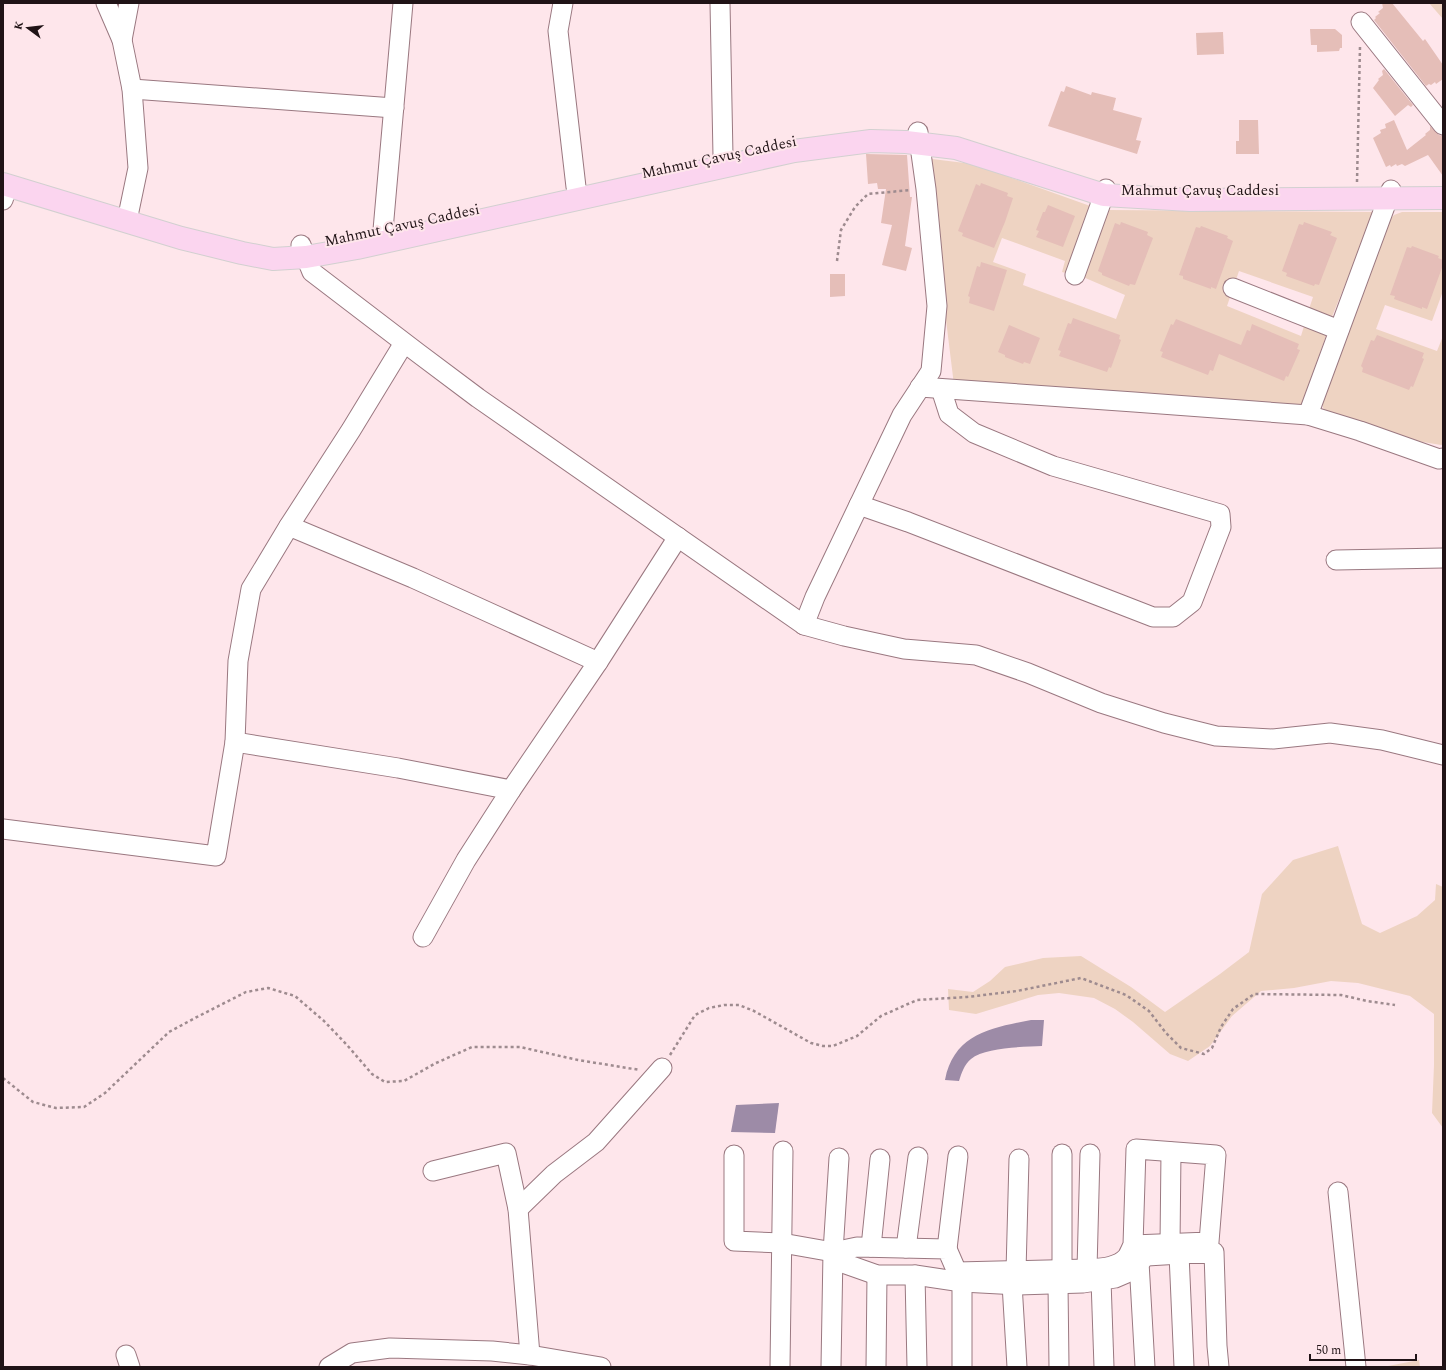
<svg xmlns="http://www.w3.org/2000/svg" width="1446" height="1370" font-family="Spectral,serif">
<rect width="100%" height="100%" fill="#fee6eb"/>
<g fill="#eed3c2">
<polygon points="1429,3 1443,3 1443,19"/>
<polygon points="932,159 973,164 1093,207 1066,273 1062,272 1065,261 1002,238 993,262 1026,274 1023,285 1116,319 1125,295 1083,277 1107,210 1375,212 1331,319 1308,312 1313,297 1239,271 1227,306 1301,336 1305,323 1327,333 1300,409 954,385 946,320"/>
<polygon points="1402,212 1443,212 1443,291 1432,321 1385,305 1376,329 1437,351 1443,336 1443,444 1441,445 1399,438 1335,418 1324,410 1321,401 1323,390 1390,220 1394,215"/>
<polygon points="1338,846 1362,924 1380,933 1417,916 1435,900 1436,884 1443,887 1443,1128 1432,1113 1434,1065 1434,1014 1410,996 1358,983 1331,981 1294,988 1261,991 1232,1016 1210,1046 1188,1061 1170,1054 1133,1022 1115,1009 1094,998 1059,993 1038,995 976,1014 949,1010 948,989 973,992 990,981 1005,967 1043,958 1081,956 1131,987 1165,1012 1220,974 1249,952 1262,894 1293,860"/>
<polygon points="1419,1360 1420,1367 1383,1367"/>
</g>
<g fill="#9d8ba7">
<path d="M1031 1020H1044L1042 1046C1024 1047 985 1047 971 1059 964 1065 962 1072 959 1081L945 1080C954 1034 991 1028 1031 1020Z"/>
<polygon points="779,1103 775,1133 731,1132 736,1105"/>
</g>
<g fill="#e5beb8">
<polygon points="1382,3 1392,3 1423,41 1425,39 1443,65 1443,79 1436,84 1435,82 1431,85 1429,84 1426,86 1374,20 1376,18 1375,17 1380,13 1378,12 1383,8"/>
<polygon points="1310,29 1335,29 1342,35 1342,48 1340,48 1339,51 1317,52 1317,45 1311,45"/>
<polygon points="1223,32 1224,54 1197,55 1196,33"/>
<polygon points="1384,69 1413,105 1411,107 1408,105 1395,116 1373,88 1379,80 1378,79 1383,75 1382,71"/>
<polygon points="1066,86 1091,95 1092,92 1116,98 1113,110 1142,118 1136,140 1141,141 1137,154 1048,126 1061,91 1064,92"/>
<polygon points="1239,120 1258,120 1259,154 1236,154 1236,141 1239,141"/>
<polygon points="1394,120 1407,150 1426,135 1425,134 1430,130 1430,126 1439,135 1443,136 1443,176 1428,155 1405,166 1402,164 1397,166 1396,164 1391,167 1390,165 1386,167 1373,138 1381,133 1380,130 1386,128 1385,124"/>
<polygon points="866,154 907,155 910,197 912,197 905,246 912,248 906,271 882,265 892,225 881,223 886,189 878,189 877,183 868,184"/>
<polygon points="981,183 1008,193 1007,196 1013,198 1005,222 994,248 962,236 963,233 958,231 976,184 980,186"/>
<polygon points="1048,205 1075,216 1063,247 1036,237 1039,231 1036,230 1043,212 1045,212"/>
<polygon points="1121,222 1148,232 1147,235 1153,238 1135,285 1130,284 1129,286 1102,275 1102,273 1098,271 1115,223 1120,225"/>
<polygon points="1304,222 1332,232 1330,235 1337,238 1319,285 1315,284 1314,286 1286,276 1287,273 1282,271 1299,224 1303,225"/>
<polygon points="1201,226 1228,236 1227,238 1233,241 1216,289 1211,287 1211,289 1183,279 1183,276 1179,275 1196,227 1200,228"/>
<polygon points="1412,246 1439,256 1438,258 1443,260 1443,265 1427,309 1422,307 1422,309 1394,299 1395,296 1390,295 1407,247 1411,248"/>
<polygon points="981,262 1007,270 994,311 969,303 970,297 968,296 977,266 980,267"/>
<polygon points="830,274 845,274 845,296 830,297"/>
<polygon points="1073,318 1120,335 1119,339 1121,340 1111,368 1109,367 1107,372 1059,356 1061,351 1058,350 1068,323 1071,324"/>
<polygon points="1176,319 1241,345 1247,330 1250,331 1252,324 1299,344 1297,349 1300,350 1288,377 1286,376 1284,381 1219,354 1213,371 1210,370 1208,375 1161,357 1163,352 1160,351 1171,324 1173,325"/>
<polygon points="1009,325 1040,338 1030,364 1024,362 1023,364 1005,357 1005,355 998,352"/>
<polygon points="1377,335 1424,353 1422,358 1424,359 1413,387 1411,386 1409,390 1362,372 1363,368 1361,366 1371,340 1374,341"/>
</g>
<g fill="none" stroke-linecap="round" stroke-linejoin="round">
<defs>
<g id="minor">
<polyline points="106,3 122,40 132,89 138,168 129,211"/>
<polyline points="563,3 558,31 576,187"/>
<polyline points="720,3 723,156"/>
<polyline points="1361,22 1443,125"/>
<polyline points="122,40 129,3"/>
<polyline points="132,89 394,108"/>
<polyline points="3,200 8,185"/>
<polyline points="383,230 403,3"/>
<polyline points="301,245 312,272 418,353 478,398 804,625 844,636 904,649 976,655 1028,673 1101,703 1164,723 1216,736 1273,739 1330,733 1382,740 1443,755"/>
<polyline points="1075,275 1106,189"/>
<polyline points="1233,288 1339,330"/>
<polyline points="404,343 351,430 289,526 251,589 238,661 235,742 398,768 511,790"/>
<polyline points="920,387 1134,402 1308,415 1360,431 1439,459 1443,458"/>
<polyline points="1308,415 1391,190"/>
<polyline points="859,505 908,522 1153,617 1173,617 1192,602 1221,527 1220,514 1053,466 974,433 949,414 941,389"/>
<polyline points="289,526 413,578 598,662"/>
<polyline points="1336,560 1443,558"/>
<polyline points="804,625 815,597 902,415 931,371 937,306 926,189 918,132"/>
<polyline points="3,829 216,856 235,742"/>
<polyline points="423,937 466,860 511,790 598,662 678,537"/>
<path d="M734 1155V1241L782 1243 833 1252 857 1247 947 1249 957 1272 1087 1269C1101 1268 1117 1268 1127 1257 1129 1254 1131 1249 1133 1245L1209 1242 1216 1155 1136 1149 1133 1245"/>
<polyline points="433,1171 506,1153 518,1209 530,1355"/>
<polyline points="1338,1192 1356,1367"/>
<polyline points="518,1209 554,1174 596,1142 662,1068"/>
<polyline points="1170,1244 1171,1152"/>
<polyline points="871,1247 880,1159"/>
<polyline points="906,1248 918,1157"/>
<polyline points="947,1249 958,1156"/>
<polyline points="833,1252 843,1263 877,1275 915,1275 962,1282 1018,1285 1083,1283 1115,1278 1129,1272 1134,1266 1147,1256 1214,1252 1217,1346 1219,1367"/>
<polyline points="1179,1254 1184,1367"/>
<polyline points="1139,1262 1145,1367"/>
<polyline points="1087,1269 1090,1154"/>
<polyline points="1062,1270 1062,1154"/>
<polyline points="1016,1271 1019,1159"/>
<polyline points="915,1275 917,1367"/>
<polyline points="1101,1280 1104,1367"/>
<polyline points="962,1282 962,1367"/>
<polyline points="1012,1284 1017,1367"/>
<polyline points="1058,1284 1059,1367"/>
<polyline points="126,1355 130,1367"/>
<polyline points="329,1367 352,1353 390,1348 492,1351 530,1355 601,1367"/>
<polyline points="780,1367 783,1151"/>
<polyline points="831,1367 833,1252 839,1158"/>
<polyline points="876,1367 877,1275"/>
</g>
<polyline id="major" points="3,184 181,238 242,253 273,259 306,257 357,248 794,151 871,141 906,142 956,148 1104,195 1190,200 1443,198"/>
</defs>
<use href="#minor" stroke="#9a7880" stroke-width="21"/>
<use href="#major" stroke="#d2d0d0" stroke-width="24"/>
<g stroke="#9e8b8f" stroke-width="2.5" stroke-dasharray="3 3" stroke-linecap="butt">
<polyline points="1357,182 1360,47"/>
<polyline points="837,261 841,230 855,207 868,194 911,190"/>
<polyline points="670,1055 695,1015 709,1008 724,1005 739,1005 754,1011 811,1043 823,1046 833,1046 857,1036 881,1016 917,1000 967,997 1017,991 1081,978 1126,995 1149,1011 1166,1033 1181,1048 1204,1054 1212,1048 1221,1027 1233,1009 1254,994 1341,995 1367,1001 1395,1005"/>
<polyline points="3,1078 33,1102 56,1108 84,1107 105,1093 169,1032 195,1018 246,992 268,988 295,996 324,1021 347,1045 372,1074 385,1082 404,1081 436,1063 472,1047 520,1047 578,1060 640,1070"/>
</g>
<use href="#minor" stroke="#fff" stroke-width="19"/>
<use href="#major" stroke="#fbd5ef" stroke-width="22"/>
</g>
<g text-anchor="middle" stroke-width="4" stroke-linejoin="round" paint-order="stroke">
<g font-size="15" fill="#201316" stroke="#fee6eb">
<text transform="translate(719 157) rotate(-12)" y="5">Mahmut Çavuş Caddesi</text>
<text x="1200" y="195">Mahmut Çavuş Caddesi</text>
<text transform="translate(402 225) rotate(-12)" y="5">Mahmut Çavuş Caddesi</text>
</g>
</g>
<rect width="1446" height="1370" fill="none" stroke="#201316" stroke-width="8"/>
<g transform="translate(28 28) rotate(285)" stroke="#fee6eb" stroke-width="3" paint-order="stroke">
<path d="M0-3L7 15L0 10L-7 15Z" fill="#201316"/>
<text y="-6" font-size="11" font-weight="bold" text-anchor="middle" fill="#201316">K</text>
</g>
<path d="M1310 1354v6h106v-6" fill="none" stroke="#201316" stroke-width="2"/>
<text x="1316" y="1354" font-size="12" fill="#201316" stroke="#fee6eb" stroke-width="3" paint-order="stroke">50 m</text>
</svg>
